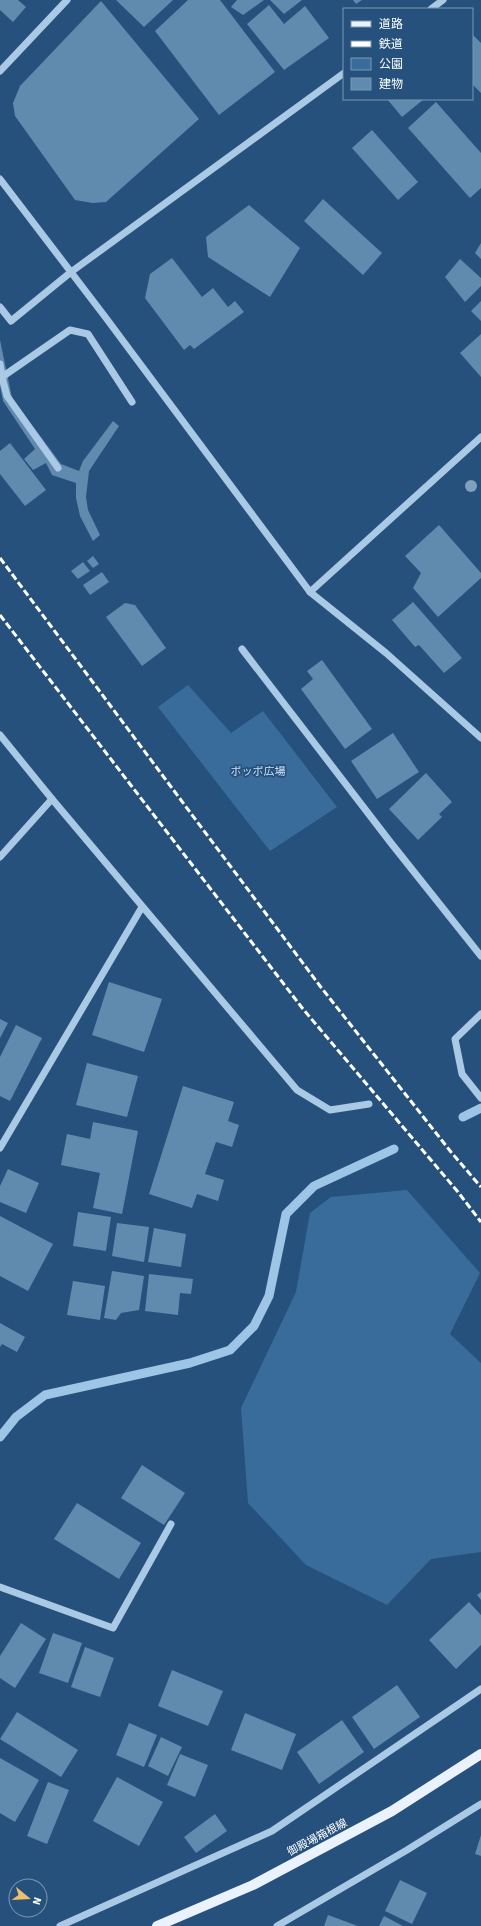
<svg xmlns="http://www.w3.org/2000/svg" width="481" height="1926" font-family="'Source Sans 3','Noto Sans JP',sans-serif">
<rect width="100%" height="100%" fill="#25517c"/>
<g fill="#396c9a">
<polygon points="188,685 231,733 263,711 337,807 270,851 158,707"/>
<polygon points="407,1190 480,1273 450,1334 481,1363 481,1552 431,1559 387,1605 306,1565 248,1503 241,1408 296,1292 310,1213 331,1197"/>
</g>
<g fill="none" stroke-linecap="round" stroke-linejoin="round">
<g stroke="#9ec4e6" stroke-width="9">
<polyline points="463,1117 481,1108"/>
<polyline points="0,1437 16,1417 45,1395 190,1363 230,1350 254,1326 269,1296 286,1214 314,1186 394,1149"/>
</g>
</g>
<g fill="#618aaf">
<polygon points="0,0 18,0 26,7 13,22 0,10"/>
<polygon points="116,0 173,0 144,27"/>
<polygon points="188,0 220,0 275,72 219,115 155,31"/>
<polygon points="237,0 264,0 243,15 231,7"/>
<polygon points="270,0 302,0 284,14"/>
<polygon points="353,0 362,0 356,4"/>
<polygon points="101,1 199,119 106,202 93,203 75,200 15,116 13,103 20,86"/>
<polygon points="269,5 284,24 305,6 329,38 284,70 247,24"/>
<polygon points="473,35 481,43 481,93 472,84"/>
<polygon points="387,99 424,99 402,117"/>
<polygon points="436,102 481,153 481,188 470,198 408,128"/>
<polygon points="372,130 418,182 398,200 352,148"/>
<polygon points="323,199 382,253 363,275 304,221"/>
<polygon points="249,205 300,248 270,297 208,257 206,237"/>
<polygon points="481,243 481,259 475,253"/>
<polygon points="172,258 202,297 213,288 228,307 235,301 244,312 194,349 190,345 184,350 145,298 150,274"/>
<polygon points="460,259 481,278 481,286 465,302 445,277"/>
<polygon points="481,301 481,321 471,311"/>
<polygon points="481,334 481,377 460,353"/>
<polygon points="0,340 12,398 61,464 79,471 83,461 113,421 119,426 89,471 86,497 88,510 100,535 93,541 80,516 76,498 76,483 52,475 46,463 33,470 24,459 35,449 3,401 0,386"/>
<polygon points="10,443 46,490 25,506 0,474 0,451"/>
<polygon points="439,525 481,573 481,578 438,617 413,588 421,573 405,556"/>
<polygon points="93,556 99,564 93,568 87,561"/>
<polygon points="83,562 90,571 78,579 71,571"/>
<polygon points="102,572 109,582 90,595 83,585"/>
<polygon points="413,602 462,658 444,673 419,645 415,647 392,620"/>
<polygon points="125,603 135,605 166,648 142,666 106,617"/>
<polygon points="322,660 372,729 345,749 301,689 313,679 307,671"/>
<polygon points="393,733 419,772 377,799 351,761"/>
<polygon points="426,773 452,802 439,814 442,817 418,840 389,809"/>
<polygon points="109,982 162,999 144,1052 92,1035"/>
<polygon points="0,1019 8,1023 0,1038"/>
<polygon points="16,1025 42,1038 10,1101 0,1096 0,1057"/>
<polygon points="87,1063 138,1076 127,1117 76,1105"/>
<polygon points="183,1086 234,1102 228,1121 239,1125 232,1147 216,1142 205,1174 224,1180 218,1201 197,1194 192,1208 149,1194"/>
<polygon points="93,1122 138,1131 122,1214 93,1208 100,1173 61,1165 67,1134 90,1139"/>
<polygon points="8,1169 39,1183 26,1213 0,1202 0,1186"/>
<polygon points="78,1212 111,1217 106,1251 73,1246"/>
<polygon points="0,1216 53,1244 28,1291 0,1276"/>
<polygon points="117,1223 149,1227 144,1262 112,1256"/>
<polygon points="154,1228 186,1234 181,1267 148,1262"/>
<polygon points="112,1271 144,1276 139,1310 121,1313 116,1320 104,1318"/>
<polygon points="149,1274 193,1279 191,1294 180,1293 178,1315 145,1311"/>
<polygon points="73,1281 105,1286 100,1320 67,1315"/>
<polygon points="0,1323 25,1337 17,1352 2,1344 0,1347"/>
<polygon points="142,1465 185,1493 164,1525 121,1498"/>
<polygon points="77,1503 141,1543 119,1579 54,1539"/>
<polygon points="481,1592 481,1600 477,1595"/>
<polygon points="469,1602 481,1615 481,1645 456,1669 429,1640"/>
<polygon points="21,1623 46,1639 15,1688 0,1678 0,1656"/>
<polygon points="53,1633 82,1643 68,1683 39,1673"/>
<polygon points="85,1647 114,1658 100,1697 71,1687"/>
<polygon points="172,1670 223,1691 208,1726 158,1706"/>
<polygon points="397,1685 420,1717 374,1749 352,1717"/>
<polygon points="17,1712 78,1750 61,1777 0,1739"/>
<polygon points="245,1713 296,1734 282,1770 231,1750"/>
<polygon points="342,1720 364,1752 319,1784 297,1752"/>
<polygon points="129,1723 157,1735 144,1767 116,1755"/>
<polygon points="161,1737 182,1747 168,1776 148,1766"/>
<polygon points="180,1754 208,1765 195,1797 167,1785"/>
<polygon points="0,1758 39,1780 15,1822 0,1813"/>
<polygon points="117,1777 163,1802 139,1846 93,1821"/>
<polygon points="48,1782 69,1790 47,1844 27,1836"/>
<polygon points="215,1814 227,1831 196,1853 184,1837"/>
<polygon points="481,1835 481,1856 475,1854"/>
<polygon points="400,1880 427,1893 412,1924 385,1911"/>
<polygon points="328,1915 358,1926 324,1926"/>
<polygon points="384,1916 403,1926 379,1926"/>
</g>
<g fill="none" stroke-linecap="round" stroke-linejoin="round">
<g stroke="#aac9e5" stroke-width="7">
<polyline points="431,9 443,0"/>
<polyline points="0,71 67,0"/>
<polyline points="0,179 106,318 310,592 386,653 481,738"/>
<polyline points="0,307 11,321 71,272 344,73"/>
<polyline points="0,364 2,377 70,330 88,334 132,402"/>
<polyline points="2,377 7,396 58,468"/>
<polyline points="310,592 481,437"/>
<polyline points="242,649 391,843 481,956"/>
<polyline points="0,735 52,799 297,1090 330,1110 369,1104"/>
<polyline points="0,857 52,799"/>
<polyline points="481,1014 455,1039 462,1074 481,1098"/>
<polyline points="0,1148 142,907"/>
<polyline points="0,1587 113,1628 171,1524"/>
<polyline points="60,1926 272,1831 481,1689"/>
<polyline points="277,1926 407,1850 481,1804"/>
</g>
<polyline stroke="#eaf2fd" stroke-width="10" points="157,1926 253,1885 392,1811 481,1754"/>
<g stroke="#fff" stroke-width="3" stroke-dasharray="7 3" stroke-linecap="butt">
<polyline points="0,558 320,986 451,1152 481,1187"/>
<polyline points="0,615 303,1009 458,1192 481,1222"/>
</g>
</g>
<circle fill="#81a0be" cx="471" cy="486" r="6"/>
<g text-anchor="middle" stroke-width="3.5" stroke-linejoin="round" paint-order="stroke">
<g font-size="11" fill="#cde1f4" stroke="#25517c">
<text x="258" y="775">ポッポ広場</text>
</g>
<g font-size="11" fill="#fff" stroke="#25517c">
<text transform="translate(317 1837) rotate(-28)" y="4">御殿場箱根線</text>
</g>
</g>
<rect x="343" y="8" width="130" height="92" fill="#25517c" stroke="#7c97b0"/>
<rect x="351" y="21" width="20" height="6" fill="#eaf2fd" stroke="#7c97b0"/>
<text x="379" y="28" font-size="12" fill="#ffffff">道路</text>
<rect x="351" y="41" width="20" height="6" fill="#ffffff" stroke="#7c97b0"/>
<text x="379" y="48" font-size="12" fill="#ffffff">鉄道</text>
<rect x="351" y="58" width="20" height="12" fill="#396c9a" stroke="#7c97b0"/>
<text x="379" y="68" font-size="12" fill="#ffffff">公園</text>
<rect x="351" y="78" width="20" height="12" fill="#618aaf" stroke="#7c97b0"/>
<text x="379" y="88" font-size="12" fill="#ffffff">建物</text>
<g transform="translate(28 1898) rotate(108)"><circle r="19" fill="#25517c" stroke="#7c97b0"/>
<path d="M0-3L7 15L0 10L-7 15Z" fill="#eec06e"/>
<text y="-6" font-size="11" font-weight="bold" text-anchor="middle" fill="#ffffff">N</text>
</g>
</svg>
